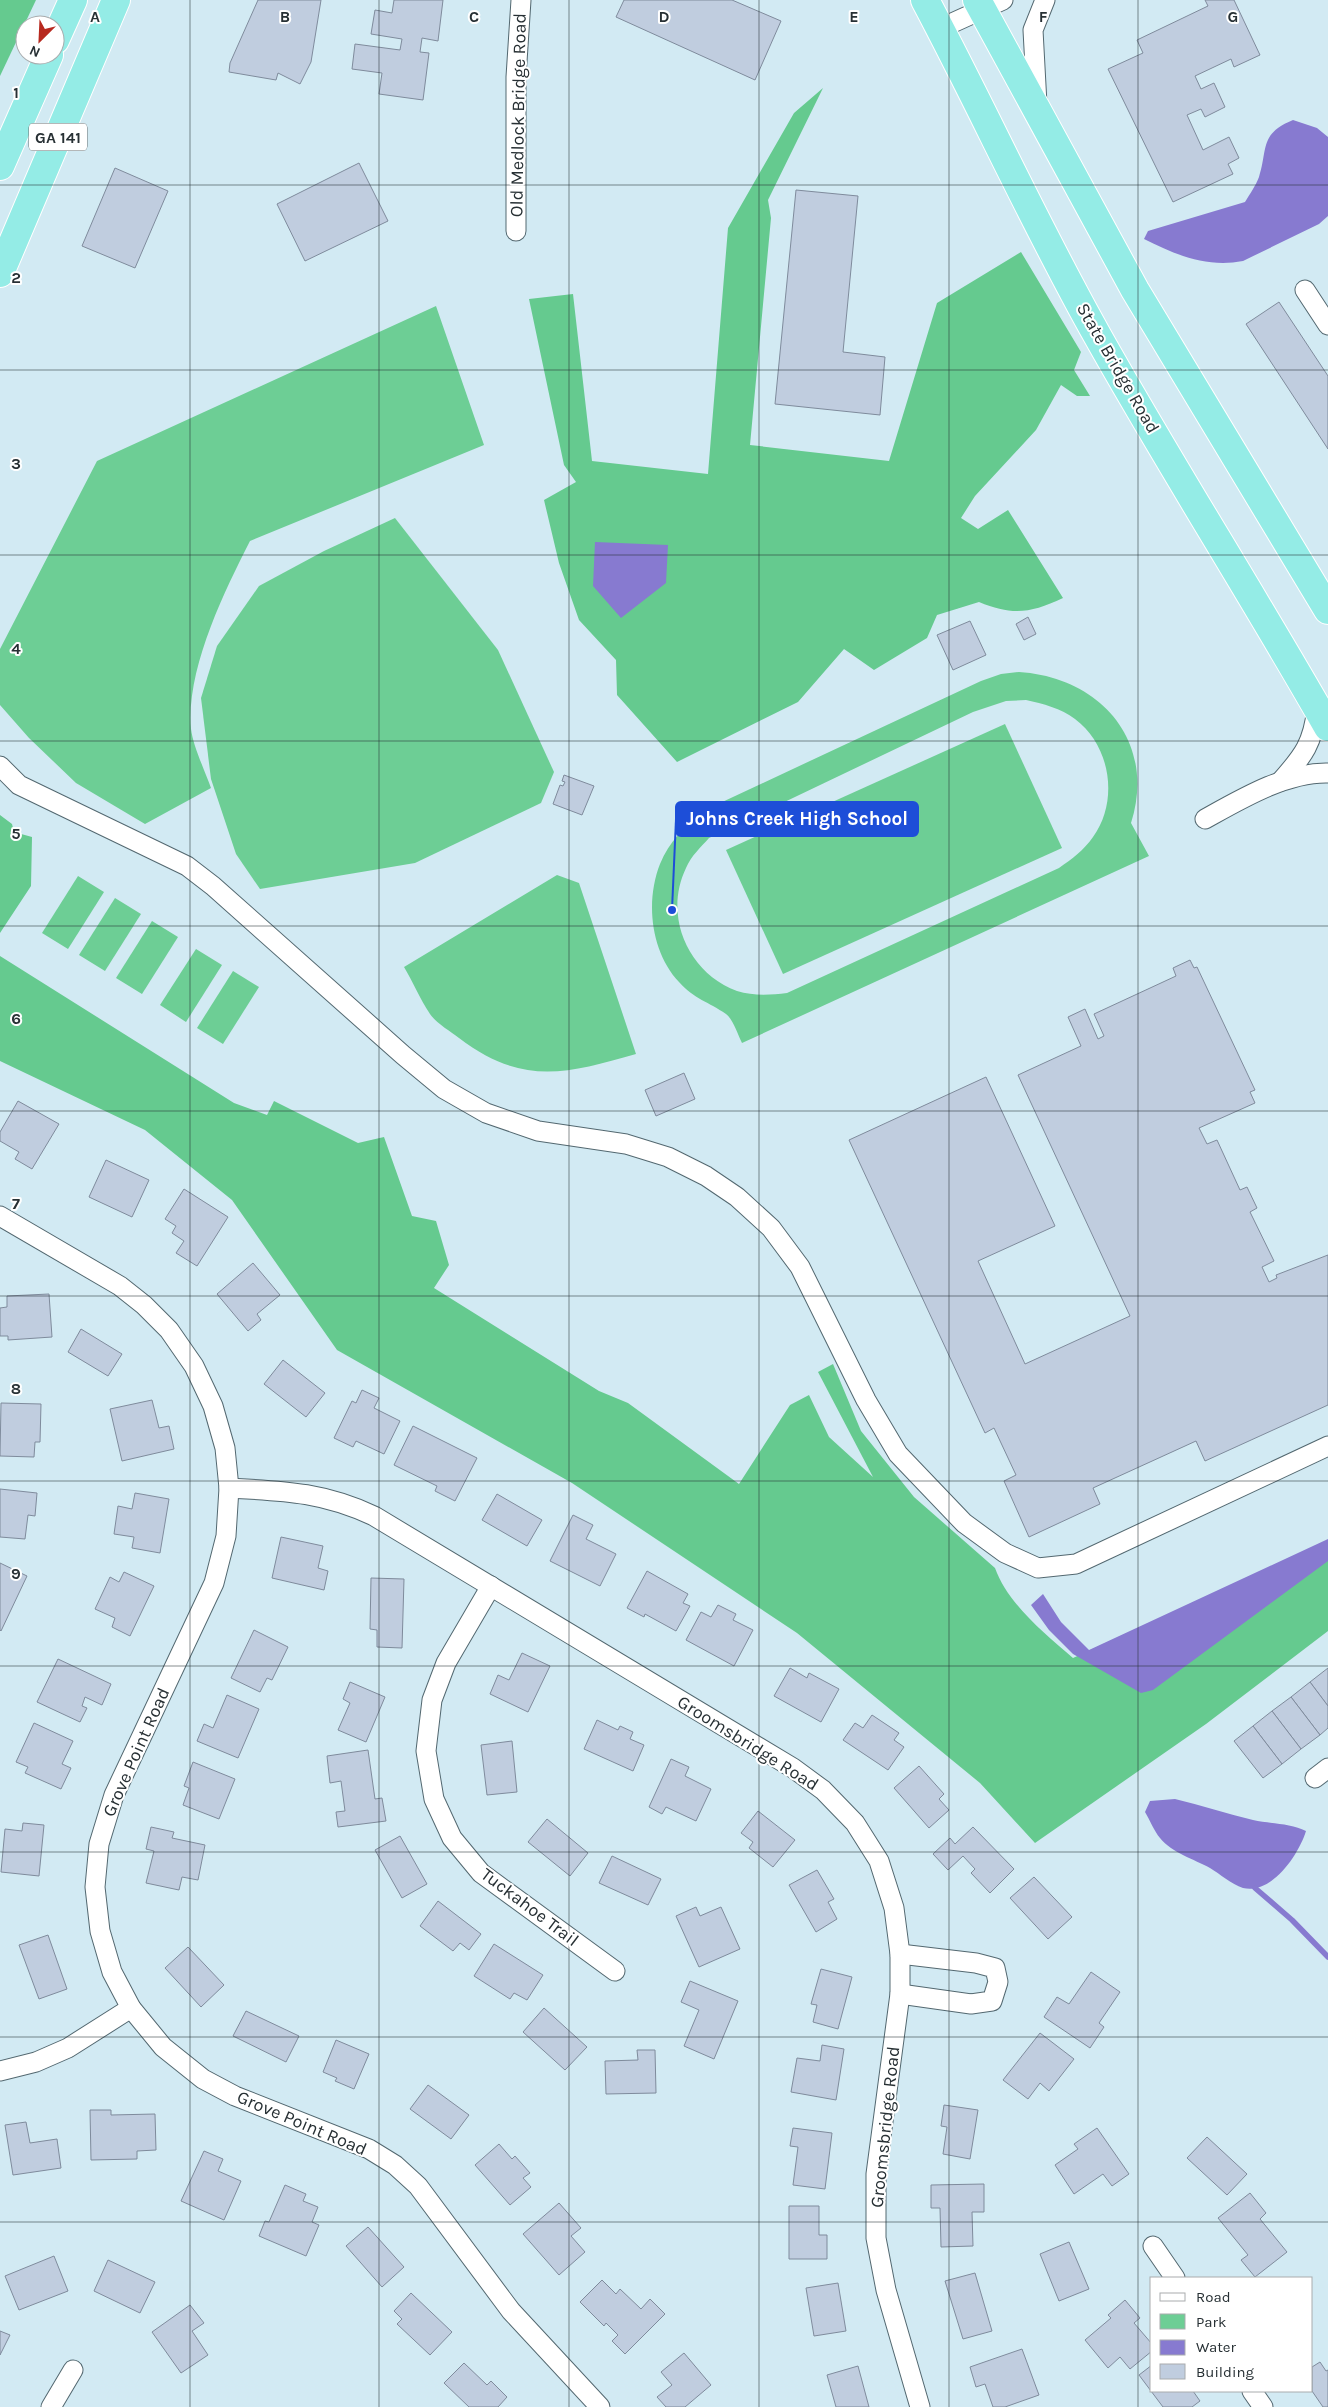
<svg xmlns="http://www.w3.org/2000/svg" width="1328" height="2407" font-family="Karla,sans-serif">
<rect width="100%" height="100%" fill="#d2eaf3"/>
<g fill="#6dce95" fill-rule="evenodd">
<path d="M436 306 484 445 250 541C223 594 186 670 191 729 193 746 205 771 211 788L145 824 76 783 29 738 0 705V649L97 461Z"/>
<polygon points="395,518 498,650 554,772 541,803 415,863 260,889 236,854 211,779 201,698 217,646 259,586 324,551"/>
<path d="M1019 672C1100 677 1157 741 1131 823L1149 856 742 1043C738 1035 733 1019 726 1014 709 1002 694 999 679 982 651 952 645 902 660 864 669 842 685 826 703 811L981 681 1001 674ZM1026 700C1043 704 1061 708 1075 719 1111 746 1119 801 1093 837 1084 850 1072 859 1059 868L787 993C770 995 753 996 737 991 688 973 663 916 686 868 691 856 701 847 709 838L973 712 1006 701Z"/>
<polygon points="1005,724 1062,848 783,974 726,850"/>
<path d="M557 875 579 883 636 1054C566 1074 522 1086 459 1038 450 1031 436 1023 430 1014 420 999 413 982 404 967Z"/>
<polygon points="78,876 104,892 68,949 42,933"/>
<polygon points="115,898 141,914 105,971 79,955"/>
<polygon points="152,921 178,937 142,994 116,978"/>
<polygon points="196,949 222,965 186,1022 160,1005"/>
<polygon points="233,971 259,987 223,1044 197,1028"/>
</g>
<g fill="#65ca8f">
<polygon points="0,0 36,0 0,76"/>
<path d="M823 88 768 200 771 218 750 445 889 461 937 303 1021 252 1081 352 1074 370 1090 396H1077L1061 385 1036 430 975 496 961 518 978 529 1008 510 1063 598C1031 613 1013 616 979 602L937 615 927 638 874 670 844 649 798 702 677 762 617 695 616 660 579 620 559 563 544 500 576 482 564 465 529 299 573 294 592 461 708 474 728 228 794 113Z"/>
<polygon points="0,815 12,824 14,832 32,837 31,886 0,933"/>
<path d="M0 956 234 1103 267 1115 274 1101 358 1143 384 1137 412 1216 436 1221 449 1265 434 1288 599 1391 628 1403 739 1484 790 1405 809 1395 829 1437 873 1477 818 1372 833 1364 861 1431 914 1497 995 1568C1008 1604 1044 1633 1073 1658L1328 1541V1631L1206 1724 1035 1843 980 1783 797 1633 572 1483 337 1350 232 1200 145 1130 0 1061Z"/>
</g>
<g fill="#877ad0">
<path d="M1293 120 1317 128 1328 137V216L1319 224 1243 261C1207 268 1176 255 1144 239L1148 231 1245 202C1250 194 1256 185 1259 177 1268 149 1259 134 1293 120Z"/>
<polygon points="595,542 668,545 666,583 621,618 593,586"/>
<polygon points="1328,1539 1328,1561 1153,1690 1141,1693 1073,1654 1049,1630 1031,1605 1043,1594 1061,1622 1089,1650"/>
<path d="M1175 1799C1201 1805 1227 1814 1253 1820 1271 1824 1291 1823 1306 1831 1299 1854 1272 1895 1243 1888 1231 1884 1220 1874 1210 1868 1194 1859 1172 1853 1160 1838 1154 1831 1150 1820 1145 1812L1150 1801Z"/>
</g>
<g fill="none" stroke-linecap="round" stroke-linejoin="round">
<polyline stroke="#877ad0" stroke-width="5.5" points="1255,1888 1292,1920 1328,1957"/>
</g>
<g fill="#c0cddf" stroke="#7f8b9c">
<polygon points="258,0 321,0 311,62 300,84 278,73 276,80 229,72 230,63"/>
<polygon points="394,0 443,0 438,41 422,38 420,52 429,53 423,100 379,94 382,73 352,69 355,44 400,50 402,39 371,34 375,10 392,13"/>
<polygon points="624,0 732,0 781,21 755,80 616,17"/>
<polygon points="1205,0 1234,0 1260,55 1234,67 1231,59 1195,76 1201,89 1214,83 1225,107 1205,117 1201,109 1187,115 1203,150 1229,137 1239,158 1228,164 1233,174 1173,202 1108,69 1143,53 1137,40 1208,6"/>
<polygon points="359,163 388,221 305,261 277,204"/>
<polygon points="115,168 168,191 135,268 82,246"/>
<polygon points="796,190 858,196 843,352 885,357 880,415 775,404"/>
<polygon points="1279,302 1328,376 1328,449 1246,324"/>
<polygon points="1028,617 1036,634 1024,640 1016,624"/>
<polygon points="970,621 986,655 953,670 937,635"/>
<polygon points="564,775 594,786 582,815 553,804 560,785 563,786 565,782 562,781"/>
<polygon points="1190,960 1194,968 1197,967 1255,1090 1250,1092 1255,1103 1199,1128 1207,1144 1217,1140 1240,1190 1247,1187 1257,1208 1250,1212 1274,1261 1262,1267 1269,1282 1277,1278 1276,1275 1328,1255 1328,1405 1205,1461 1196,1441 1093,1488 1100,1504 1029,1537 1004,1481 1016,1475 994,1428 985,1433 849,1140 986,1077 1055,1226 978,1261 1025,1364 1130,1316 1018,1075 1081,1046 1068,1017 1085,1009 1098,1039 1104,1036 1094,1014 1176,976 1173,968"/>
<polygon points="684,1073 695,1099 656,1116 645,1090"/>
<polygon points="18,1101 59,1124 32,1169 15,1159 19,1152 0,1141 0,1132"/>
<polygon points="106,1160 149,1180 132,1217 89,1197"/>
<polygon points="184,1189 228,1217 197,1266 176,1253 184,1241 172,1233 176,1226 165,1219"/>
<polygon points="253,1263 280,1295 257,1314 261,1320 248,1331 217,1294"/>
<polygon points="49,1294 52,1337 8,1340 8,1336 0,1336 0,1308 7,1307 7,1296"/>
<polygon points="81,1329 122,1354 108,1376 68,1352"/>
<polygon points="283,1360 325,1393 306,1417 264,1384"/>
<polygon points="362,1390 379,1398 374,1408 400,1421 384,1454 356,1441 353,1447 334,1438 352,1401 356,1403"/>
<polygon points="152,1400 159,1428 169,1426 174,1449 122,1461 110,1409"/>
<polygon points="1,1403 41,1404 40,1442 35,1442 34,1457 0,1456"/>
<polygon points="413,1426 477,1458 455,1501 435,1491 437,1486 394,1465"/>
<polygon points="0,1489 37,1493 35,1516 28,1515 25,1539 0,1537"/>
<polygon points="135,1493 169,1499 160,1553 132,1548 134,1537 114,1534 118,1506 132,1509"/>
<polygon points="497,1494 542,1520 527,1546 482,1520"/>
<polygon points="573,1515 593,1525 586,1539 616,1554 600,1586 550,1561"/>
<polygon points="281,1537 323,1546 318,1568 328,1571 324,1590 272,1578"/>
<polygon points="0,1563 27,1576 1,1631 0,1630"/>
<polygon points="647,1571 688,1594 683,1603 690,1606 676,1631 645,1614 644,1617 627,1608"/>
<polygon points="124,1572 154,1586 130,1636 112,1627 115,1618 95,1609 110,1577 119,1582"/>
<polygon points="371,1578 404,1579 402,1648 377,1647 377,1630 370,1629"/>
<polygon points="718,1605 736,1614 733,1620 753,1630 734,1666 686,1640 701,1612 711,1617"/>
<polygon points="254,1630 288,1647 272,1680 267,1678 260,1692 231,1678"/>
<polygon points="522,1653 550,1666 528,1712 490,1694 498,1675 509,1680"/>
<polygon points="58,1659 111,1684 102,1705 85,1697 82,1706 87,1708 80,1722 37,1702"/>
<polygon points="790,1668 807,1678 809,1673 839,1689 821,1722 774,1696"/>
<polygon points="1328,1668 1328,1706 1310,1682"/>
<polygon points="350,1682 385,1697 366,1742 338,1730 350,1703 343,1699"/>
<polygon points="1310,1682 1328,1706 1328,1728 1320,1735 1291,1697"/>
<polygon points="227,1695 259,1709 238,1758 197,1741 204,1724 213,1728"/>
<polygon points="1291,1697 1320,1735 1301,1749 1272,1711"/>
<polygon points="1272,1711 1301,1749 1282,1764 1253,1726"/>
<polygon points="872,1715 899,1733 894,1740 904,1747 888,1770 843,1740 855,1723 863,1728"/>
<polygon points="597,1720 618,1730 620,1726 633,1732 630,1739 644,1745 633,1771 584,1749"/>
<polygon points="34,1723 73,1741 62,1764 71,1768 61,1789 25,1773 28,1767 16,1762"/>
<polygon points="1253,1726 1282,1764 1263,1778 1234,1741"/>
<polygon points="512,1741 517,1792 487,1795 481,1745"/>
<polygon points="368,1750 375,1799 382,1798 386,1821 338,1827 336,1812 345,1811 341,1781 330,1783 327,1756"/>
<polygon points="671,1759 689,1767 685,1776 711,1789 696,1821 666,1807 662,1814 649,1807"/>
<polygon points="193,1762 235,1779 219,1819 183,1805 189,1788 184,1786"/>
<polygon points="919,1766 944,1794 939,1799 949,1810 929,1828 894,1788"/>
<polygon points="758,1811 795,1840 773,1867 749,1848 753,1842 741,1833"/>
<polygon points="547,1819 588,1853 570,1876 528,1842"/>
<polygon points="23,1823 44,1825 39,1876 1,1872 5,1829 22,1831"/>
<polygon points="151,1827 174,1832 172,1838 205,1845 198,1880 182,1877 179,1890 146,1883 154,1851 146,1849"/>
<polygon points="973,1827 1014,1869 990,1893 971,1873 975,1869 963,1856 948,1870 933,1854 950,1838 955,1844"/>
<polygon points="400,1836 427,1884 402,1898 375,1850"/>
<polygon points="612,1856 661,1879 648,1905 599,1883"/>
<polygon points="817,1870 834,1899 828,1902 837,1919 816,1932 789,1885"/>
<polygon points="1034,1877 1072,1917 1048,1939 1010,1898"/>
<polygon points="438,1901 481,1934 469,1950 460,1943 453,1951 420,1926"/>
<polygon points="696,1907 700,1916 721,1907 740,1949 699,1967 676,1916"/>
<polygon points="48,1935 67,1989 39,1999 19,1945"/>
<polygon points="494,1944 543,1975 527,2000 514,1993 510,1999 474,1976"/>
<polygon points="188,1947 224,1985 201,2007 165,1968"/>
<polygon points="821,1969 852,1977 838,2029 813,2022 817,2005 811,2004"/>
<polygon points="1091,1972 1120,1992 1099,2023 1104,2027 1090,2048 1044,2017 1057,1997 1069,2004"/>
<polygon points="690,1981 738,2001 714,2059 684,2046 699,2010 681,2002"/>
<polygon points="544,2008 587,2047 565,2070 523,2032"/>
<polygon points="246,2011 299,2036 286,2062 233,2036"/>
<polygon points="1040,2033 1074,2059 1049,2091 1040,2083 1028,2099 1003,2080"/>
<polygon points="336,2040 369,2054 354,2089 335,2081 337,2078 323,2072"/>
<polygon points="822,2045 844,2049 836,2100 791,2092 797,2058 820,2061"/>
<polygon points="637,2050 655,2050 656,2093 606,2094 605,2061 638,2060"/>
<polygon points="428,2085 469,2115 451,2139 410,2109"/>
<polygon points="944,2105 978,2110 970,2159 943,2154 947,2127 941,2126"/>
<polygon points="90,2110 111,2110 111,2115 155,2114 156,2150 137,2151 137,2159 91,2160"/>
<polygon points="26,2122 30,2143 57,2139 61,2168 13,2175 5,2125"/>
<polygon points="793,2128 832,2133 825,2189 793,2185 798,2147 790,2146"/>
<polygon points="1097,2128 1129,2174 1112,2186 1103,2174 1074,2194 1055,2165 1078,2149 1074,2144"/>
<polygon points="1207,2137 1247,2174 1227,2195 1187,2158"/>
<polygon points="499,2144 512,2159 515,2156 530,2173 523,2178 531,2187 510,2205 475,2165"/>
<polygon points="204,2151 223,2159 218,2171 241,2181 224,2220 181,2201"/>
<polygon points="984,2184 984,2212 972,2212 973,2246 941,2247 940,2208 931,2208 931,2185"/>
<polygon points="285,2185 306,2194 303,2201 318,2207 312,2222 319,2225 306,2256 259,2236 265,2221 269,2222"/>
<polygon points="1250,2193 1266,2213 1260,2219 1287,2252 1255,2277 1241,2260 1248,2255 1218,2218"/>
<polygon points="559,2203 581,2228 571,2236 585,2252 559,2275 523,2234"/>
<polygon points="789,2206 819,2206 819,2235 827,2235 827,2259 789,2259"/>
<polygon points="368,2227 404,2267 382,2287 346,2246"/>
<polygon points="1069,2242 1089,2289 1059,2301 1040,2254"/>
<polygon points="54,2256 68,2291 19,2310 5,2276"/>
<polygon points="108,2260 155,2282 140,2313 94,2291"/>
<polygon points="975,2273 992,2331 963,2339 945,2281"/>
<polygon points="602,2280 616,2294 620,2289 641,2309 650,2299 665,2314 625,2354 612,2341 618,2335 606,2323 604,2326 580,2302"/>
<polygon points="838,2283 846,2331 814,2336 806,2288"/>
<polygon points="411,2293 452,2332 430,2355 397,2324 402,2319 394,2311"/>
<polygon points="1125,2300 1140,2318 1134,2323 1152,2344 1152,2351 1130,2369 1120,2357 1108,2368 1085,2340 1111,2318 1108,2315"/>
<polygon points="190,2305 204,2323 192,2331 208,2355 181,2373 152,2332"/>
<polygon points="0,2331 10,2335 0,2355"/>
<polygon points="1022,2349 1039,2395 1005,2407 993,2407 985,2384 976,2387 970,2367"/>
<polygon points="684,2353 711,2385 685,2407 666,2407 657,2397 672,2385 661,2372"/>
<polygon points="1320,2362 1326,2371 1328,2370 1328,2407 1323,2407 1312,2391 1312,2367"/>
<polygon points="464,2363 487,2385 491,2381 507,2397 498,2407 469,2407 444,2383"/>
<polygon points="1152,2365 1152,2391 1193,2391 1200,2401 1192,2407 1163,2407 1139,2375"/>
<polygon points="858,2366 869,2407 836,2407 827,2375"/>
</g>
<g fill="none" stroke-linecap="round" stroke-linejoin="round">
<defs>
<g id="minor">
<polyline points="939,29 1003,0"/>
<polyline points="1037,104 1033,30 1045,0"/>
<polyline points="516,231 516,77 521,0"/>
<polyline points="1305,290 1328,325"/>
<polyline points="0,766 19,785 187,866 213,886 403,1055 444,1089 486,1113 538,1131 626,1144 668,1157 706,1176 737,1197 771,1228 800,1267 866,1400 898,1454 964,1523 1005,1553 1038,1568 1076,1564 1328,1446"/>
<path d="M1281 781C1304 755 1313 743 1317 708"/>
<path d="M1205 819C1241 799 1286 772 1328 773"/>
<polyline points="0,1216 120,1286 144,1305 169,1330 194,1366 213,1406 225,1448 229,1488 226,1536 214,1583 114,1795 99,1844 95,1887 100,1931 112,1972 131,2008 163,2047 203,2079 235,2096 369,2149 395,2165 418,2186 511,2311 600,2407"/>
<path d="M229 1488C284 1491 323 1492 374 1516L793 1768 823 1790 855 1823 879 1861 894 1908 900 1954V1994L876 2174V2238L886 2290 920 2407"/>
<polyline points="491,1586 446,1663 432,1700 426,1751 434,1799 452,1838 481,1873 615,1971"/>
<polyline points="1315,1778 1328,1768"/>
<polyline points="900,1994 971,2004 992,2001 998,1982 995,1968 976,1963 900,1954"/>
<polyline points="0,2071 36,2062 68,2048 131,2008"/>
<polyline points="1153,2246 1175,2278"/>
<polyline points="1252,2391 1263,2407"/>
<polyline points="51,2407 73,2370"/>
</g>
<g id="trunk">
<path d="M925 0C984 111 1035 225 1097 335 1171 467 1253 595 1328 727"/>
<polyline points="977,0 1135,290 1328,610"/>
<polyline points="55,40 73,0"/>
<polyline points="0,166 49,55"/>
<polyline points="0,273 116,0"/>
</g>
</defs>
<use href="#minor" stroke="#536870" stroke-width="21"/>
<use href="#trunk" stroke="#fff" stroke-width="30"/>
<use href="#minor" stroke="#fff" stroke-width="19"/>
<use href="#trunk" stroke="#94ece6" stroke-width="28"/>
</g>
<path fill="none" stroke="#273034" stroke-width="1" stroke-opacity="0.55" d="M190 0V2407M379 0V2407M569 0V2407M759 0V2407M949 0V2407M1138 0V2407M0 185H1328M0 370H1328M0 555H1328M0 741H1328M0 926H1328M0 1111H1328M0 1296H1328M0 1481H1328M0 1666H1328M0 1852H1328M0 2037H1328M0 2222H1328"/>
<g text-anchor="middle" stroke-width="4" stroke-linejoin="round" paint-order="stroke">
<rect fill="#fff" stroke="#686e71" stroke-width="1" x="29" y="123.5" width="58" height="27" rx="4"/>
<g font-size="16" font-weight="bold" fill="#273034">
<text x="58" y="143">GA 141</text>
</g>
<g font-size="18" fill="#273034" stroke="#fff">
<text transform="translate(518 115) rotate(-89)" y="6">Old Medlock Bridge Road</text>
<text transform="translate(1118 368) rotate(60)" y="6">State Bridge Road</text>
<text transform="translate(748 1743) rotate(32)" y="6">Groomsbridge Road</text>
<text transform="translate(136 1752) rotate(-66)" y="6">Grove Point Road</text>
<text transform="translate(530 1907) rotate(37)" y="6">Tuckahoe Trail</text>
<text transform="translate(302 2123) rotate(23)" y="6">Grove Point Road</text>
<text transform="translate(885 2127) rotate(-84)" y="6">Groomsbridge Road</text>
</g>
</g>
<g font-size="16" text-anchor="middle" font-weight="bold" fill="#273034" stroke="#fff" stroke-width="4" stroke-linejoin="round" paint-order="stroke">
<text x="95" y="22">A</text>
<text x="285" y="22">B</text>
<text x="474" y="22">C</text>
<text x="664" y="22">D</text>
<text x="854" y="22">E</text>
<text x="1043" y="22">F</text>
<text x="1233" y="22">G</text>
<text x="16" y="98">1</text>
<text x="16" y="283">2</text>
<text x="16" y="469">3</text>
<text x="16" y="654">4</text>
<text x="16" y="839">5</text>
<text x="16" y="1024">6</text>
<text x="16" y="1209">7</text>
<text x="16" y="1394">8</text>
<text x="16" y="1579">9</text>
</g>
<path fill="none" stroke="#1d4ed8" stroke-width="2" d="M672 910L676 819"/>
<circle fill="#1d4ed8" stroke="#fff" stroke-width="2" cx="672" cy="910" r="5"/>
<rect fill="#1d4ed8" stroke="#1d4ed8" stroke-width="2" x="676" y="802" width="242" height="34" rx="5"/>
<g font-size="19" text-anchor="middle" font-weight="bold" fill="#fff">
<text x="797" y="825">Johns Creek High School</text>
</g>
<rect x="1150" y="2277" width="162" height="115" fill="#ffffff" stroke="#a9acae"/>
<rect x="1160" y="2293" width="25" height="8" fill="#ffffff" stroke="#a9acae"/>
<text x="1196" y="2302" font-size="15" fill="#273034">Road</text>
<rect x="1160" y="2314" width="25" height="15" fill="#6dce95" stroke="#a9acae"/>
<text x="1196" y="2327" font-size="15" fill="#273034">Park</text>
<rect x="1160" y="2340" width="25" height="15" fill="#877ad0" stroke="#a9acae"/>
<text x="1196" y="2352" font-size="15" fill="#273034">Water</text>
<rect x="1160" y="2364" width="25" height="15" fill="#c0cddf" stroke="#a9acae"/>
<text x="1196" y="2377" font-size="15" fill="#273034">Building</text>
<g transform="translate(40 40) rotate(204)"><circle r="24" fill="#ffffff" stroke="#a9acae"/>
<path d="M0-4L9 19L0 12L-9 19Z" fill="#b7291f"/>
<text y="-8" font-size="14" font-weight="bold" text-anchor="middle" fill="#273034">N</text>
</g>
</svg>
